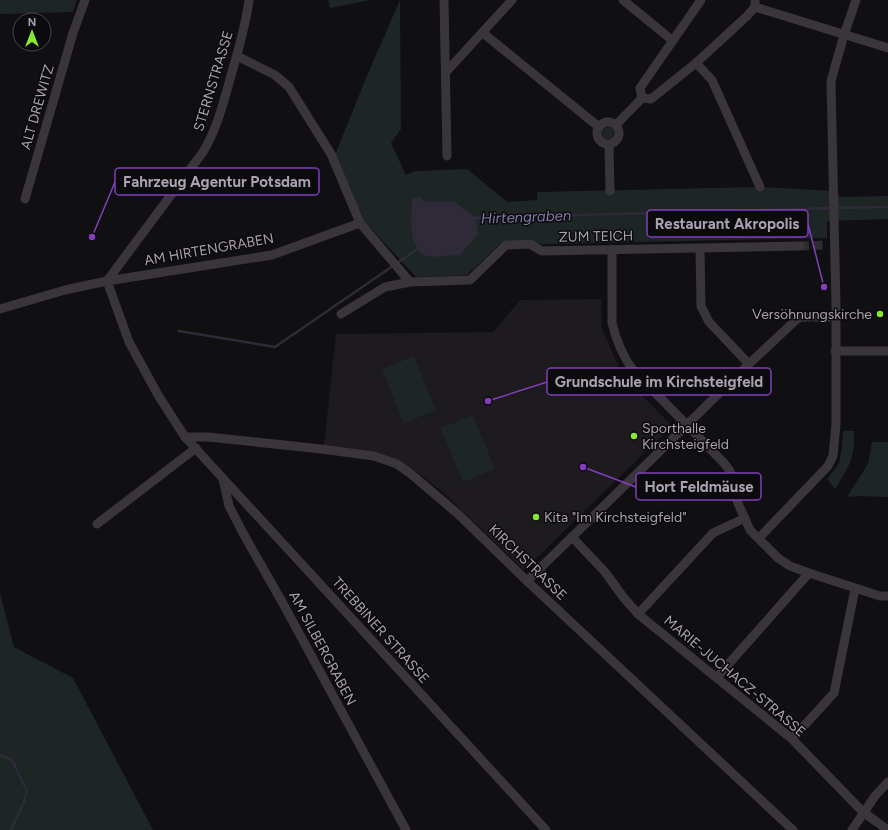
<svg xmlns="http://www.w3.org/2000/svg" width="888" height="830" font-family="Figtree,sans-serif">
<rect width="100%" height="100%" fill="#100f11"/>
<polygon fill="#1d1b1e" points="601,299 602,328 622,375 672,426 524,570 444,493 417,472 397,460 377,452 324,445 336,334 493,332 520,300"/>
<g fill="#1e2525">
<polygon points="0,0 77,0 73,12 0,14"/>
<polygon points="328,0 371,0 330,8"/>
<polygon points="400,0 401,129 391,143 406,175 415,171 467,169 507,202 537,200 537,192 760,187 833,191 841,197 888,196 888,219 827,221 827,238 542,244 523,240 503,241 467,275 416,277 364,221 335,155 366,78"/>
<circle cx="608" cy="133" r="6"/>
<polygon points="414,356 436,410 404,423 382,369"/>
<polygon points="473,415 495,469 463,482 441,428"/>
<path d="M843 431H854C856 456 848 469 835 489L827 479 839 464 842 447Z"/>
<polygon points="872,442 888,442 888,497 859,496 847,497 868,464"/>
<polygon points="0,593 14,647 73,678 153,830 0,830"/>
</g>
<path fill="#2e2a38" d="M420 197 426 202 453 201 476 217 478 234 460 255C453 255 432 258 426 256 407 247 411 216 412 199Z"/>
<g fill="none" stroke-linecap="round" stroke-linejoin="round">
<g stroke="#2e2a38" stroke-width="2.5">
<polyline points="836,208 888,207"/>
<polyline points="474,218 831,208"/>
<polyline points="179,331 275,347 419,248"/>
<polyline points="0,755 12,760 27,791 24,802 11,830"/>
</g>
<polyline stroke="#2f2c31" stroke-width="9" stroke-dasharray="9 4.5" stroke-linecap="butt" points="800,246 827,245"/>
<g stroke="#39353a" stroke-width="9">
<polyline points="444,0 447,156"/>
<polyline points="623,0 673,41"/>
<polyline points="755,7 888,48"/>
<polyline points="483,33 599,127"/>
<polyline points="237,56 275,75 289,87 331,154 360,223 410,282 470,280 506,245 530,244 542,251 800,246"/>
<polyline points="696,63 712,80 760,187"/>
<polyline points="446,72 512,0"/>
<polyline points="642,98 651,99 696,63 747,16 755,7 755,0"/>
<polyline points="642,98 640,88 701,0"/>
<circle cx="608" cy="133" r="11"/>
<polyline points="616,125 642,98"/>
<polyline points="609,145 610,191"/>
<polyline points="25,199 73,33 85,0"/>
<polyline points="700,248 701,306 709,322 749,364"/>
<path d="M612 250V323C616 339 623 357 633 370L724 463 730 471 733 479 737 501 750 530 778 558 790 566 809 573 880 596H888"/>
<polyline points="107,281 129,342 158,395 185,437 546,830"/>
<path d="M107 281 203 152C218 127 224 100 232 72 239 48 246 24 249 0"/>
<polyline points="0,309 65,290 107,281 272,255 360,223"/>
<polyline points="341,314 385,287 410,282"/>
<polyline points="835,351 888,351"/>
<polyline points="185,437 208,437 321,449 374,456 397,464 411,474 458,514 527,581 793,830"/>
<polyline points="223,479 229,506 244,535 281,600 406,830"/>
<polyline points="97,524 196,448"/>
<polyline points="572,537 605,572 624,598 638,614 792,739 863,812 888,830"/>
<polyline points="759,538 828,466 833,456 836,424 836,306 831,81 844,35 856,0"/>
<polyline points="527,581 749,364 798,318 804,317 835,317"/>
<polyline points="638,614 713,533 745,518"/>
<polyline points="717,677 809,573"/>
<polyline points="792,739 834,693 855,589"/>
<polyline points="852,830 875,796 888,782"/>
</g>
</g>
<g fill="#89e731" stroke="#0b0a0c" stroke-width="1.5">
<circle cx="880" cy="314" r="4"/>
<circle cx="634" cy="436" r="4"/>
<circle cx="536" cy="517" r="4"/>
</g>
<g text-anchor="middle" stroke-width="3" stroke-linejoin="round" paint-order="stroke">
<g font-size="14" fill="#aaa1b1" stroke="#0b0a0c">
<text transform="translate(213 81) rotate(-73)" y="5">STERNSTRASSE</text>
<text transform="translate(37 107) rotate(-74)" y="5">ALT DREWITZ</text>
<text transform="translate(596 236) rotate(-1)" y="5">ZUM TEICH</text>
<text transform="translate(209 249) rotate(-10)" y="5">AM HIRTENGRABEN</text>
<text transform="translate(528 562) rotate(44)" y="5">KIRCHSTRASSE</text>
<text transform="translate(381 630) rotate(48)" y="5">TREBBINER STRASSE</text>
<text transform="translate(323 648) rotate(62)" y="5">AM SILBERGRABEN</text>
<text transform="translate(735 676) rotate(40)" y="5">MARIE-JUCHACZ-STRASSE</text>
</g>
<g font-size="14" fill="#aaa1b1" stroke="#0b0a0c" text-anchor="start">
<text x="872" y="319" text-anchor="end">Versöhnungskirche</text>
<text x="642" y="433">Sporthalle<tspan x="642" dy="16">Kirchsteigfeld</tspan></text>
<text x="544" y="522">Kita "Im Kirchsteigfeld"</text>
</g>
<g font-size="15" font-style="italic" fill="#8979ab" stroke="#0b0a0c">
<text transform="translate(526 217) rotate(-2)" y="5">Hirtengraben</text>
</g>
</g>
<path fill="none" stroke="#823ebd" stroke-width="1.5" d="M92 237L115 182M824 287L808 224M488 401L547 382M583 467L636 487"/>
<g fill="#823ebd" stroke="#0b0a0c" stroke-width="1.5">
<circle cx="92" cy="237" r="4"/>
<circle cx="824" cy="287" r="4"/>
<circle cx="488" cy="401" r="4"/>
<circle cx="583" cy="467" r="4"/>
</g>
<g fill="#0b0a0c" stroke="#823ebd" stroke-width="1.5">
<rect x="115" y="168" width="204" height="27" rx="4"/>
<rect x="647" y="210" width="161" height="27" rx="4"/>
<rect x="547" y="368" width="224" height="27" rx="4"/>
<rect x="636" y="473" width="125" height="27" rx="4"/>
</g>
<g font-size="15" text-anchor="middle" font-weight="bold" fill="#aaa1b1">
<text x="217" y="187">Fahrzeug Agentur Potsdam</text>
<text x="727" y="229">Restaurant Akropolis</text>
<text x="659" y="387">Grundschule im Kirchsteigfeld</text>
<text x="699" y="492">Hort Feldmäuse</text>
</g>
<g transform="translate(32 32)"><circle r="19" fill="#0b0a0c" stroke="#4b464e"/>
<path d="M0-3L7 15L0 10L-7 15Z" fill="#89e731"/>
<text y="-6" font-size="11" font-weight="bold" text-anchor="middle" fill="#aaa1b1">N</text>
</g>
</svg>
